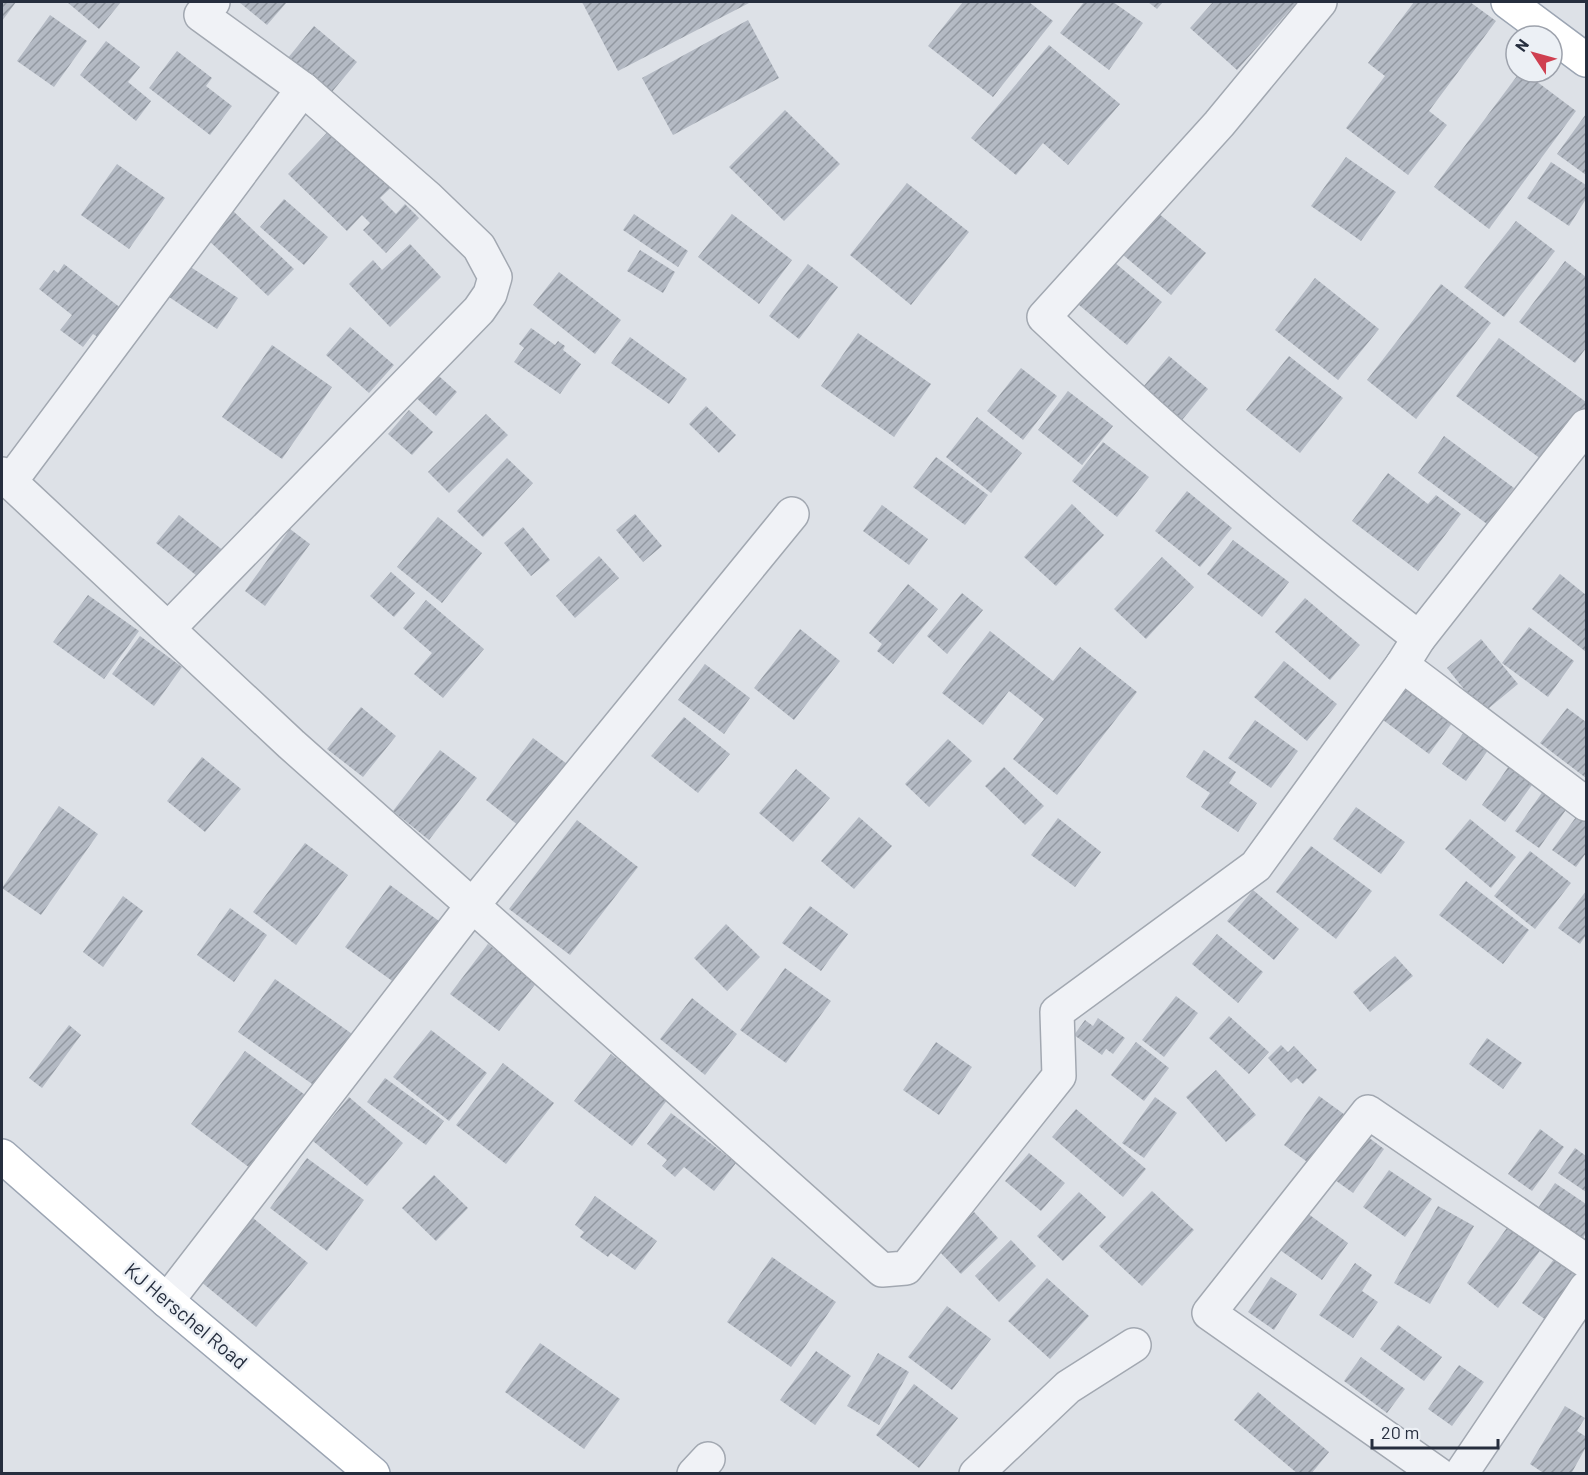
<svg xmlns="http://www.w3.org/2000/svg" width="1588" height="1475" font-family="Barlow,sans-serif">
<defs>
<pattern id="building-hatch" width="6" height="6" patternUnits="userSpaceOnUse" patternTransform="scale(1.5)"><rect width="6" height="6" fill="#b4bac4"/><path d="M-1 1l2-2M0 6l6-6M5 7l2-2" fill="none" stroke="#9298a1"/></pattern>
</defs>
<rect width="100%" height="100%" fill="#dde1e7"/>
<g fill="url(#building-hatch)">
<polygon points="2,2 16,2 2,21"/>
<polygon points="67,2 121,2 99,29"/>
<polygon points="239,2 287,2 267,25"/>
<polygon points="582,2 751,2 618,71"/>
<polygon points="963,2 1029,2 1053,21 993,97 928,46"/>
<polygon points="1084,2 1113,2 1143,23 1109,70 1060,33"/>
<polygon points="1148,2 1163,2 1157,9"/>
<polygon points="1213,2 1297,2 1237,70 1190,28"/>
<polygon points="1414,2 1470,2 1496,21 1429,111 1447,125 1408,175 1346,128 1385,76 1368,63"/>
<polygon points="50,15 87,41 54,87 17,61"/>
<polygon points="748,20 779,78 673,135 642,78"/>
<polygon points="314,26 357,62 326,99 283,64"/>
<polygon points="106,41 140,67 128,82 151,101 136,121 80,75"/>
<polygon points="1049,45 1120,104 1068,165 1043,143 1016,175 971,138"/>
<polygon points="177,51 212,78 206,86 232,106 210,135 149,88"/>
<polygon points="1520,72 1524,72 1576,111 1489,229 1434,187"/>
<polygon points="785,110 840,164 784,221 729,167"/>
<polygon points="1586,114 1586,175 1557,154"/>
<polygon points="335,124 397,182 380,198 396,214 405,204 419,218 386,253 363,230 370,223 362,215 347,231 288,174"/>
<polygon points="1346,157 1396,192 1361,241 1311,206"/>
<polygon points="1551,162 1586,185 1586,199 1569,226 1527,198"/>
<polygon points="117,164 165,198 129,249 81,215"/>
<polygon points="907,183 969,232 911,305 850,255"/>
<polygon points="284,199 328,237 304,265 260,227"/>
<polygon points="1152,208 1206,253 1171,295 1117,250"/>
<polygon points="233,211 294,269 268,296 207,239"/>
<polygon points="634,214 688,251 678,267 623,230"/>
<polygon points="732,214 792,260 759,304 698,257"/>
<polygon points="1516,221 1555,251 1504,317 1464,287"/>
<polygon points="410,244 441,277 390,327 349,284 373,260 382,270"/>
<polygon points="640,250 675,272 663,293 627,271"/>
<polygon points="1108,257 1162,302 1127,345 1073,300"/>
<polygon points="1565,261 1586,277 1586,348 1575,363 1519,322"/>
<polygon points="64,264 122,309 100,338 93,334 83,347 60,330 72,315 39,289 54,270 58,273"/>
<polygon points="808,264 838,287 799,339 769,316"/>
<polygon points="189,266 238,298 217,329 169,297"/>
<polygon points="559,272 621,320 595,354 533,305"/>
<polygon points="1315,278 1379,329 1338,380 1275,330"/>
<polygon points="1441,284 1491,323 1416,419 1367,380"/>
<polygon points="350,327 394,365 369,393 326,355"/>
<polygon points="531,328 555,345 558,341 565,346 563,350 581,364 560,394 514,362 524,348 519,344"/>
<polygon points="858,333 931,384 894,437 821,386"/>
<polygon points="630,337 687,379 669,404 611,363"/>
<polygon points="1499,338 1586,402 1586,407 1545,462 1456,396"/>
<polygon points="272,345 332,387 282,459 222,417"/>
<polygon points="1169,356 1208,389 1177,426 1138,393"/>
<polygon points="1289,356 1343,398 1300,453 1246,410"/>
<polygon points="1021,368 1057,396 1023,440 987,411"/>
<polygon points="433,371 457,392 436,416 412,394"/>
<polygon points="1068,391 1113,426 1082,465 1038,430"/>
<polygon points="706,406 736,435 719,453 689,424"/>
<polygon points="409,410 433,432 412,455 388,434"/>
<polygon points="486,414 508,435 449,493 428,472"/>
<polygon points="977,417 1022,453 991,493 946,457"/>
<polygon points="1444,436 1514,488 1487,524 1418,473"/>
<polygon points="1103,442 1149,477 1117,517 1072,481"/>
<polygon points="936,457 988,495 965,525 913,487"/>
<polygon points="507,458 533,483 483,537 457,511"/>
<polygon points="1388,473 1428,504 1436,495 1461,514 1418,571 1352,521"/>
<polygon points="1187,491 1232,528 1200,567 1155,531"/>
<polygon points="1072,504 1104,535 1056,586 1024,557"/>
<polygon points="882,505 928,539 909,565 863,531"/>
<polygon points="635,514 662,546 643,562 616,530"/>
<polygon points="179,515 225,552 202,580 156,543"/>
<polygon points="438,517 482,553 442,603 397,567"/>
<polygon points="523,527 550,560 531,576 504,543"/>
<polygon points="290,529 310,544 265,606 245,591"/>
<polygon points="1233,540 1289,582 1262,617 1207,574"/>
<polygon points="599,556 619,578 575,618 556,596"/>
<polygon points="1162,557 1194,587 1146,639 1114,609"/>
<polygon points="391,572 415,593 394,617 370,596"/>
<polygon points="1560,574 1586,595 1586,652 1532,609"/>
<polygon points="908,584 938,609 893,664 877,651 882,644 869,633"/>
<polygon points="962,593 983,610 947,654 927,636"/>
<polygon points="88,595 139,631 104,679 53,642"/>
<polygon points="1305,598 1360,645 1330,680 1275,632"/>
<polygon points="426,600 484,649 443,698 414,674 432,653 403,628"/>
<polygon points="1529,627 1574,661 1548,697 1502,663"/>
<polygon points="800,629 840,661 794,720 754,688"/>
<polygon points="990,631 1053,681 1080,647 1137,692 1057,795 1013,759 1044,719 1009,691 983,725 942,693"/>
<polygon points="140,636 182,667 154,706 112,674"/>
<polygon points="1481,639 1518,684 1483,713 1447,668"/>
<polygon points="1284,661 1337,704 1307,741 1254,697"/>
<polygon points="705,664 750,698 724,734 678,700"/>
<polygon points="1409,685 1455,719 1429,754 1383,720"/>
<polygon points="361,707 396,736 363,777 327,749"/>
<polygon points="1567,708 1586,722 1586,778 1540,743"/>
<polygon points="684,717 730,754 698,793 651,756"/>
<polygon points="1255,720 1298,751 1271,788 1228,758"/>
<polygon points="1466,729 1491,746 1466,781 1442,764"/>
<polygon points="533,738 571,767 523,829 486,800"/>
<polygon points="948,739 972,761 929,807 905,784"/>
<polygon points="440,750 477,778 429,840 393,811"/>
<polygon points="1204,750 1236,772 1229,783 1257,803 1238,832 1201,807 1210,793 1186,777"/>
<polygon points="202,757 241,789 205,832 167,801"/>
<polygon points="1513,760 1537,778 1505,822 1482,805"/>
<polygon points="1004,767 1044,806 1025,825 985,786"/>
<polygon points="796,769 830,798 793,842 759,813"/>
<polygon points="1546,787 1570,804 1539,848 1515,831"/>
<polygon points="59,806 98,834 41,915 2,888"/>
<polygon points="1584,806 1586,807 1586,853 1576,867 1552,850"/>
<polygon points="1356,807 1405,842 1381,874 1333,839"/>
<polygon points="859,817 892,846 854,889 821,861"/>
<polygon points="1058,818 1101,852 1075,887 1031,855"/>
<polygon points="1470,819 1516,857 1491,888 1445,849"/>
<polygon points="577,820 638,867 570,955 509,909"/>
<polygon points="305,843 348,875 296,945 253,912"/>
<polygon points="1311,846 1372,891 1336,939 1276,892"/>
<polygon points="1530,851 1571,883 1535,929 1494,896"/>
<polygon points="1466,881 1529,930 1503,964 1439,915"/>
<polygon points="390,885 447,927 402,988 345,947"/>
<polygon points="1253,890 1299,929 1274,960 1227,921"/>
<polygon points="1586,891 1586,935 1580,944 1558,928"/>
<polygon points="123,896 143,911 103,967 83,952"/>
<polygon points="810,906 848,934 821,971 782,943"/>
<polygon points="230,908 267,935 234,982 197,955"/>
<polygon points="726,924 760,957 727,991 694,958"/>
<polygon points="1217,934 1263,972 1238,1003 1192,964"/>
<polygon points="488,944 537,982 499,1031 450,994"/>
<polygon points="1395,956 1413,976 1370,1012 1353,992"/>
<polygon points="785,968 831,1001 786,1063 740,1030"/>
<polygon points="275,979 362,1041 325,1093 238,1032"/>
<polygon points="1176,996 1198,1013 1164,1057 1142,1040"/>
<polygon points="692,998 737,1034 705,1075 660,1039"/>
<polygon points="1229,1016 1269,1052 1249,1074 1209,1038"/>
<polygon points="1098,1018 1125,1038 1113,1054 1106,1049 1102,1055 1074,1035 1085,1020 1093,1026"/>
<polygon points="69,1025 81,1035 42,1088 29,1078"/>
<polygon points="431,1030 487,1073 449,1121 393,1077"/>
<polygon points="1487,1038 1522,1063 1503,1089 1469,1064"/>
<polygon points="936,1042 972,1067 939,1115 903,1090"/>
<polygon points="1136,1042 1169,1068 1144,1101 1111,1075"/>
<polygon points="1281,1045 1288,1052 1294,1046 1317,1070 1303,1084 1297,1078 1291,1083 1268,1058"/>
<polygon points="245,1051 312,1100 258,1174 191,1124"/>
<polygon points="611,1054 668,1099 632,1146 574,1101"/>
<polygon points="503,1063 554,1103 506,1164 456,1125"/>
<polygon points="1216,1070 1256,1115 1226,1142 1186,1097"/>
<polygon points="385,1078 444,1121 426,1145 367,1102"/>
<polygon points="1319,1096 1352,1120 1317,1169 1284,1145"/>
<polygon points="349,1097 403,1143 367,1186 313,1141"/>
<polygon points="1155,1097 1177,1113 1144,1158 1122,1143"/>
<polygon points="1076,1109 1146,1169 1123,1197 1052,1137"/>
<polygon points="671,1113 736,1163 714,1191 684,1167 675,1177 662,1166 667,1160 647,1144"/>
<polygon points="1540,1129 1564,1147 1532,1191 1508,1174"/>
<polygon points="1360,1131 1384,1149 1353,1193 1328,1175"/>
<polygon points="1575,1148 1586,1156 1586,1192 1558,1173"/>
<polygon points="1029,1153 1065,1183 1041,1211 1005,1181"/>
<polygon points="307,1158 364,1200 327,1251 270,1208"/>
<polygon points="1389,1170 1432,1199 1405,1237 1363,1207"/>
<polygon points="434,1175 468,1208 436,1241 402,1208"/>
<polygon points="1555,1183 1586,1204 1586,1233 1583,1238 1538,1208"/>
<polygon points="1152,1191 1194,1230 1142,1286 1099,1246"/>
<polygon points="1079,1192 1106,1217 1063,1261 1037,1236"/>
<polygon points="595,1196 657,1241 635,1270 611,1253 608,1257 580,1237 584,1232 575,1225"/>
<polygon points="1438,1206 1474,1226 1430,1304 1394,1283"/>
<polygon points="974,1212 998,1238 961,1274 937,1249"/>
<polygon points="1307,1213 1348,1243 1322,1280 1280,1250"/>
<polygon points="252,1217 308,1263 256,1327 200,1281"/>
<polygon points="1509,1225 1542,1248 1498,1308 1467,1283"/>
<polygon points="1011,1240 1036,1266 999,1302 975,1276"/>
<polygon points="772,1257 836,1302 791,1367 727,1322"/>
<polygon points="1554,1259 1578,1276 1546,1320 1522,1303"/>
<polygon points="1355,1263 1372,1275 1362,1291 1378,1302 1353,1338 1319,1315"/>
<polygon points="1271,1277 1297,1294 1274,1330 1248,1312"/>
<polygon points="1047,1278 1089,1316 1050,1359 1008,1321"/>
<polygon points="947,1306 991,1339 952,1390 908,1357"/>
<polygon points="1398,1325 1442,1357 1424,1381 1380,1349"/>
<polygon points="540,1343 620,1399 584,1449 505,1392"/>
<polygon points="816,1351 851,1376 815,1425 780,1400"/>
<polygon points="878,1353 909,1372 879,1425 847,1406"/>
<polygon points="1361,1357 1405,1389 1387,1413 1344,1381"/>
<polygon points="1459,1365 1484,1382 1452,1426 1428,1409"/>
<polygon points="914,1384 958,1418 919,1468 876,1435"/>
<polygon points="1258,1392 1329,1452 1311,1474 1298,1474 1234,1420"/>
<polygon points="1565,1406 1585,1418 1577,1431 1585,1436 1586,1447 1571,1474 1545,1474 1530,1464"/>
</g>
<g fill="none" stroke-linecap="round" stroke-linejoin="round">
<defs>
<g id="minor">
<path d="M1320 2 1219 124 1044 317C1164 431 1288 537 1419 638"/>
<polyline points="2,474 291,744 882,1270 906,1268 1059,1076 1057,1012 1256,866 1402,665 1419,638 1586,426"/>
<polyline points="10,482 303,89"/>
<polyline points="168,629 479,310 490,294 495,277 479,247 427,197 303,89 201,15 213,2"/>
<polyline points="1402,665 1586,804"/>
<polyline points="167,1301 472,906 792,514"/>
<polyline points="694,1474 708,1459"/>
<polyline points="976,1474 1068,1387 1134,1345"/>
<polyline points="1438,1474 1209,1313 1368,1112 1586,1261"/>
<polyline points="1461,1474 1586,1288"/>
</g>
<g id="major">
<polyline points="1508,2 1586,60"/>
<polyline points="2,1156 167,1301 373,1474"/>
</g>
</defs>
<use href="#minor" stroke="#a2a8b1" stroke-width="36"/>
<use href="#major" stroke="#9ca5b3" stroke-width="36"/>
<use href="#minor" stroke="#f0f2f6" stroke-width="33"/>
<use href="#major" stroke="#fff" stroke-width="33"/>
</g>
<g text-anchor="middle" stroke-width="5" stroke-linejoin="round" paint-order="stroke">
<g font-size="20" fill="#262e3e" stroke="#ecf0f5">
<text transform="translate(186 1316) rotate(40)" y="7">KJ Herschel Road</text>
</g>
</g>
<rect width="1588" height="1475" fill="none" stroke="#262e3e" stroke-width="6"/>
<g transform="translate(1534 54) rotate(306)"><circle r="28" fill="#ecf0f5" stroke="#9da2ac" stroke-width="1.5"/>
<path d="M0-4.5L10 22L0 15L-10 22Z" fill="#cf3f50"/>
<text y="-9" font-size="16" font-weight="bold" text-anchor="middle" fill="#262e3e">N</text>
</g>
<path d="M1372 1439v9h126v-9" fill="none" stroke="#262e3e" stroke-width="3"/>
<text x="1381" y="1439" font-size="18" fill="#262e3e" stroke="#ecf0f5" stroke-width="4.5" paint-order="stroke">20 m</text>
</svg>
